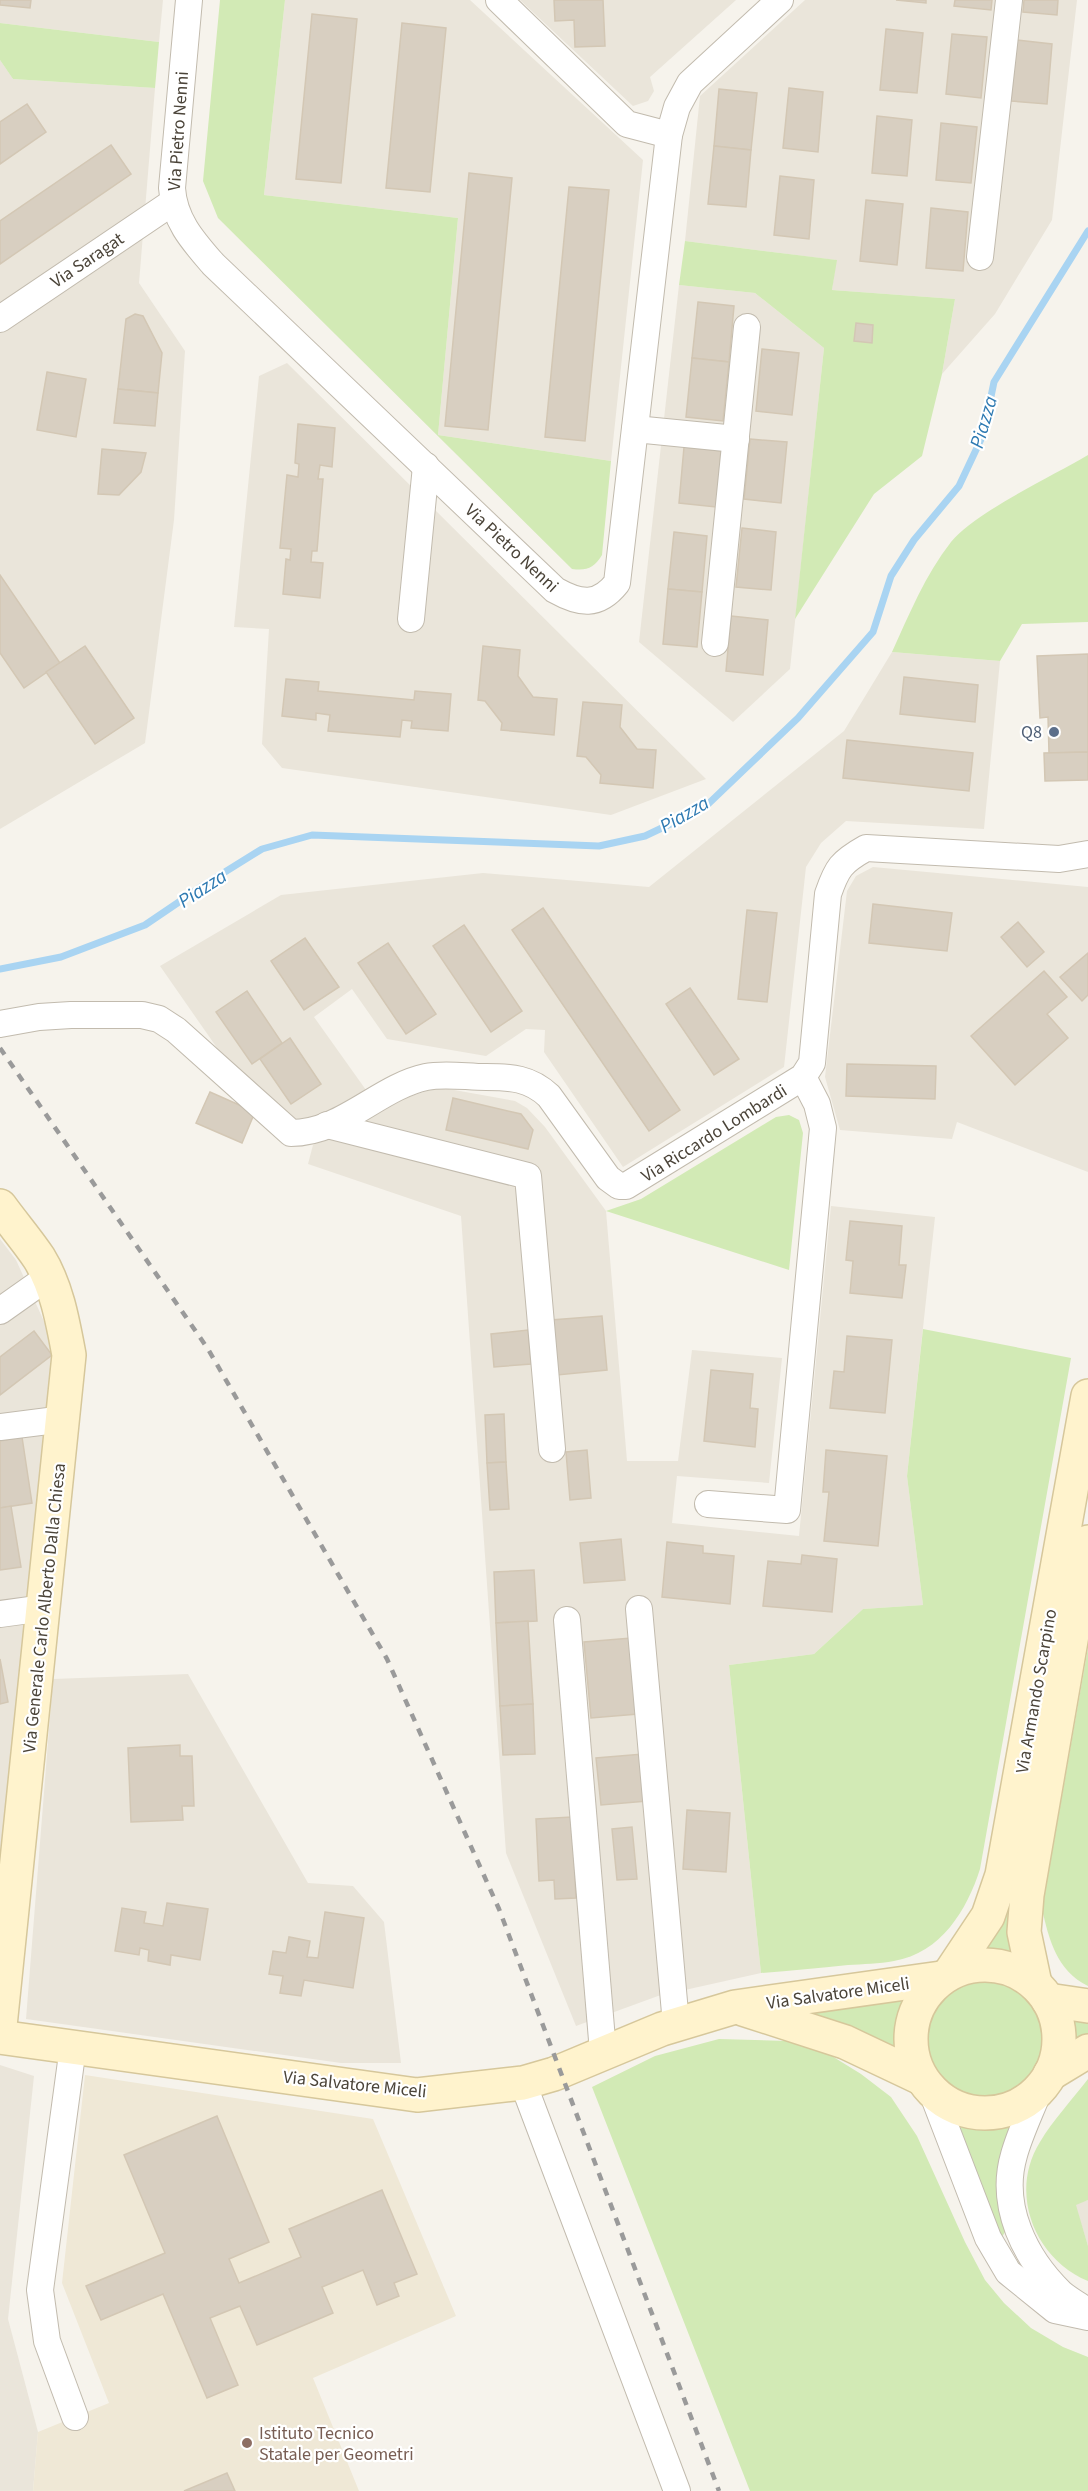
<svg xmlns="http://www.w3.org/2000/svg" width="1088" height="2491" font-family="'Source Sans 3',sans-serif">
<rect width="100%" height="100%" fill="#f6f3ec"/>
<g fill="#eae5da">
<polygon points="0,0 163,0 159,42 0,23"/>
<polygon points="285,0 470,0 643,160 611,461 438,435 458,218 264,195"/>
<polygon points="520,0 736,0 650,77 654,91 648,101 633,106"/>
<polygon points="805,0 1077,0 1052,220 995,314 942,374 955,299 832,290 836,260 685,241 700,96"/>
<polygon points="0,60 13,79 155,88 139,283 185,351 174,520 145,743 0,829"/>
<polygon points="679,285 755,293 824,348 790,669 733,722 639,642"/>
<polygon points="287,363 706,779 611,815 282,768 262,744 269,629 234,627 259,376"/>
<polygon points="892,652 1000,661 984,829 846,821 821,843 806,867 784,1067 623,1167 544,1052 545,1030 526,1029 486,1056 387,1039 352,989 314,1017 366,1090 327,1115 294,1124 231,1068 160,966 281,895 483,873 649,887 844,731"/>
<polygon points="873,867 1088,887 1088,1172 957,1122 952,1139 840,1130 825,1077 847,891 856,876"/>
<polygon points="443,1088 515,1101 527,1108 545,1127 606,1211 627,1461 678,1461 692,1350 782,1358 769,1483 677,1476 672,1523 799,1536 831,1206 935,1217 907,1476 923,1605 863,1609 814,1654 729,1665 761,1973 658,1996 576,2026 506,1853 461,1216 308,1164 313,1145 406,1098 427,1091"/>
<polygon points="0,1239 16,1260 58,1352 0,1883"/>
<polygon points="188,1674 308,1883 353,1886 384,1922 401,2063 341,2063 26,2019 53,1679"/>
<polygon points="0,2065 34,2076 8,2319 38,2432 33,2491 0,2491"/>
<polygon points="1088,2200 1088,2246 1075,2204"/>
</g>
<polygon fill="#efe8d6" points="85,2075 373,2119 456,2316 313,2378 359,2491 33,2491 38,2432 109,2403 62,2283"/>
<g fill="#d2eab5">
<path d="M220 0H285L264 195 458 218 438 435 611 461 602 555C594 568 587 571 572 569L218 218 203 181Z"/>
<polygon points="0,23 159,42 155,88 13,79 0,60"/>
<polygon points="685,241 837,260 832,290 955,299 942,374 922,456 874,494 795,619 824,348 755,293 679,285"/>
<path d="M1088 455V622L1022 624 1000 661 892 652C909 615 925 575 951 542 977 511 1051 477 1088 455Z"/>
<polygon points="789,1115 799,1120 803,1133 789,1270 606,1211 641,1199 776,1117"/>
<path d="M923 1329 1071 1358 980 1869C967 1910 941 1953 894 1961 879 1964 863 1964 848 1965 819 1968 790 1971 761 1973L729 1665 814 1654 863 1609 923 1605 907 1476Z"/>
<path d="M1088 1648V1986C1057 1971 1049 1940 1042 1909Z"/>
<polygon points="1013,1883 1020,1965 1005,1959 974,1957"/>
<circle cx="985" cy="2039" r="57"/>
<path d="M913 1997C903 2016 900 2034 904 2056L846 2025 800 2009Z"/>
<polygon points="1064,2014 1088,2019 1088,2041 1068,2055 1069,2042"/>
<polygon points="719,2039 788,2041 827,2053 861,2074 891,2097 917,2136 965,2242 985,2280 1004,2303 1031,2328 1063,2347 1088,2357 1088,2491 750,2491 592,2087 655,2056"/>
<path d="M1088 2079V2200L1076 2205 1088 2246V2281C1035 2259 1008 2193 1040 2142 1053 2120 1072 2100 1088 2079Z"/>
<path d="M1020 2113C1006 2157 992 2186 1005 2232L1002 2237 998 2234 950 2114C974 2125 996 2122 1020 2113Z"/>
</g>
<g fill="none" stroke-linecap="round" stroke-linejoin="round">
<polyline stroke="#a9d4f2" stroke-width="7" points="0,969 61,957 145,925 204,885 262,849 312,835 599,846 645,836 704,808 798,718 873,632 891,576 914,540 959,486 983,435 994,382 1088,231"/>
</g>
<g fill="#d8cfc1" stroke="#d3c7b4" stroke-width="1.5">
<polygon points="0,0 31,0 30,8 0,5"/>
<polygon points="554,0 603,0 605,46 575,47 574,20 555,21"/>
<polygon points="896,0 926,0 926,3"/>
<polygon points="955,0 992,0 991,10 954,6"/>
<polygon points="1024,0 1058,0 1057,15 1023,12"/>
<polygon points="312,14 357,19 341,183 296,179"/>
<polygon points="402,23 446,28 430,192 386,188"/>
<polygon points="886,29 923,33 917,93 880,90"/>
<polygon points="952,34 987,37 981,98 946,94"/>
<polygon points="1017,40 1052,44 1047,104 1011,101"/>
<polygon points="789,88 823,92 818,152 783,148"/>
<polygon points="719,89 757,93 751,150 714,146"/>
<polygon points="27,104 46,132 0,164 0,122"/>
<polygon points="877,116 912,120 907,176 872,173"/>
<polygon points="941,123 977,127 971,183 936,180"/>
<polygon points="111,145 131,174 0,264 0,221"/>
<polygon points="714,146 751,150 746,207 708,204"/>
<polygon points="469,173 512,178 488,430 445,426"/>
<polygon points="780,176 814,180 809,239 774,235"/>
<polygon points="569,187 609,190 585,441 545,437"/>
<polygon points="866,200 903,204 897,265 860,261"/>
<polygon points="931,208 968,212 963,271 926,268"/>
<polygon points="698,302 734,306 729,362 692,358"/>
<polygon points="135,314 143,316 162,353 158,393 118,389 126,319"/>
<polygon points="856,323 873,325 872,343 854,341"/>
<polygon points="762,349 799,353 792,415 756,411"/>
<polygon points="692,358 729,362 723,421 686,417"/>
<polygon points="47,372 86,379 76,437 37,430"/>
<polygon points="118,389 158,393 155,426 114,423"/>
<polygon points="298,424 335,428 332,467 320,465 318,479 323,479 317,551 312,551 311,562 323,563 320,598 283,594 286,559 290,560 291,549 280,548 287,475 298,477 299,464 295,463"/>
<polygon points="750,439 787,442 781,503 744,499"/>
<polygon points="684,447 721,451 716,507 679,503"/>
<polygon points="102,449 146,453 141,472 119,495 98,494"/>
<polygon points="742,528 776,532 771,590 736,587"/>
<polygon points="674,532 707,536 702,592 668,589"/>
<polygon points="0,575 60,663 24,688 0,653"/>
<polygon points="668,589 702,592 697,647 663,644"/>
<polygon points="731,616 768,620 763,675 726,671"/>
<polygon points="85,646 134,718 95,744 46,672"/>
<polygon points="483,646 520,650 518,676 533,697 557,699 554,735 501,730 502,723 485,701 478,700"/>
<polygon points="1088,654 1088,752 1049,753 1048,717 1040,718 1037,656"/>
<polygon points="904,677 978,685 975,722 900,714"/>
<polygon points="286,679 319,682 318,691 414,700 415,691 451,694 448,731 411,728 412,721 402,720 400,737 328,731 330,715 316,713 316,720 282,716"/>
<polygon points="583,702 622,705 620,727 637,749 656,750 653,788 600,783 601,775 586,757 577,756"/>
<polygon points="847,740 973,753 969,791 843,778"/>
<polygon points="1088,752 1088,780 1045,781 1044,753"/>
<polygon points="873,904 952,913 947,951 869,943"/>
<polygon points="543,908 680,1110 649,1131 512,930"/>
<polygon points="747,910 777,913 767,1002 738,999"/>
<polygon points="1018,922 1044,952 1027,967 1001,937"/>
<polygon points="464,925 522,1011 491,1032 433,946"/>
<polygon points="305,938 339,987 304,1010 271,961"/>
<polygon points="388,943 436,1014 406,1034 358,963"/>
<polygon points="1088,953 1088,995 1082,1001 1060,977"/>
<polygon points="1044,971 1067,997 1047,1014 1068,1038 1015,1085 971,1036"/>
<polygon points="690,988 739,1059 714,1075 666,1004"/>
<polygon points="247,991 282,1043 252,1064 216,1012"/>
<polygon points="290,1038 321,1084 291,1104 260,1059"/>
<polygon points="847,1064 936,1066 935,1099 846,1096"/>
<polygon points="210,1092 255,1112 242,1143 196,1123"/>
<polygon points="453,1098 521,1114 533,1130 528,1149 446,1130"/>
<polygon points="850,1221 902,1226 899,1265 906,1265 902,1298 850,1293 853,1261 846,1260"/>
<polygon points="602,1316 607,1370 557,1375 551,1320"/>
<polygon points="528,1330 531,1364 494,1367 491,1334"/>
<polygon points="34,1331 52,1355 0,1395 0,1357"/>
<polygon points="847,1336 892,1340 885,1413 830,1408 834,1371 844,1372"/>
<polygon points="711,1370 753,1374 750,1408 758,1409 755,1447 704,1441"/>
<polygon points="504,1414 506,1462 487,1463 485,1415"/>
<polygon points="22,1437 32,1503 0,1508 0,1441"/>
<polygon points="587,1450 591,1498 570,1500 566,1452"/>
<polygon points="826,1450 887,1456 878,1546 824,1541 829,1492 823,1492"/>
<polygon points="506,1462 509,1509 490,1510 487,1463"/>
<polygon points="11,1506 21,1567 0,1570 0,1508"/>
<polygon points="621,1539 625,1580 584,1583 580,1543"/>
<polygon points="667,1542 703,1546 703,1553 734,1556 730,1604 662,1597"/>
<polygon points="802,1555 837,1559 832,1612 763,1606 768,1561 801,1564"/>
<polygon points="534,1570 537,1621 496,1623 494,1572"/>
<polygon points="528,1621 533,1704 500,1706 496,1623"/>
<polygon points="631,1638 638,1714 591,1718 584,1642"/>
<polygon points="0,1659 8,1702 0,1704"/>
<polygon points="533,1704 535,1754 503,1755 500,1706"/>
<polygon points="180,1745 180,1756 192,1756 194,1806 182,1806 183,1820 131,1822 128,1748"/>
<polygon points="643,1754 647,1801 601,1805 596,1758"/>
<polygon points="687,1810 730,1813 726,1872 683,1869"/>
<polygon points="572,1817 576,1898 555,1899 554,1880 539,1881 536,1819"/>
<polygon points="632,1827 637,1879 617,1880 612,1829"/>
<polygon points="167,1903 208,1909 200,1960 171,1955 170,1965 148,1961 149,1950 140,1948 139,1955 115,1951 122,1908 146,1912 144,1923 163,1926"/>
<polygon points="325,1912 364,1918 353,1988 304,1980 301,1996 280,1993 283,1976 269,1974 273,1951 286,1953 289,1937 310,1941 307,1957 318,1958"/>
<polygon points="217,2116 269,2242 229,2259 239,2283 301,2257 289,2229 382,2190 417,2274 394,2283 399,2296 377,2305 363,2270 322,2287 333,2313 257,2345 240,2306 210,2318 238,2385 207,2398 163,2294 101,2320 86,2286 165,2253 124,2155"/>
<polygon points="227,2473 235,2491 184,2491"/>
</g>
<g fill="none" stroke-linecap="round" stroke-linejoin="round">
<defs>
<g id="street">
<path d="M189 0 172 188C174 220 193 241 213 264L555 590C580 604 598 607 617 583L669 135 677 107 690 83 780 0"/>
<polyline points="499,0 627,124 669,135"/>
<polyline points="980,257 1009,0"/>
<polyline points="0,319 173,202"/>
<polyline points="635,429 736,439"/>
<polyline points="411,619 426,466"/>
<polyline points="715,643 747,327"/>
<path d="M0 1024 39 1017 71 1015H142L159 1019 176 1030 291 1133C342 1133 379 1087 426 1077 444 1073 467 1077 486 1077 511 1077 530 1078 549 1096L608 1178 619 1186H626L803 1077 812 1063 828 894C837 868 841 862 866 848L1059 859 1088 854"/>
<polyline points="327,1125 528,1176 552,1449"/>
<polyline points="0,1311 48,1277"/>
<polyline points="0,1427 64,1419"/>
<polyline points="708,1504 787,1510 823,1128 817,1104 803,1077"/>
<polyline points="639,1609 676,2024"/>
<polyline points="0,1614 44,1608"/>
<polyline points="567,1620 603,2052"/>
<polyline points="73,2047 40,2290 47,2341 75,2417"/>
<polyline points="523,2083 677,2491"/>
<path d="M1039 2090C1031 2111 1020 2133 1014 2155 999 2206 1025 2258 1061 2293 1069 2300 1079 2305 1088 2312"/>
<polyline points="932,2092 988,2238 1008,2272 1055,2310 1088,2317"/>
</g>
<g id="secondary">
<path d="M0 1206C13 1224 27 1240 39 1258 57 1287 63 1323 69 1355L0 2026"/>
<circle cx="985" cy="2039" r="74"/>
<polyline points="950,1973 988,1916 1002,1875 1088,1396"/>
<polyline points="1035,1984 1024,1932 1027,1895 1088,1542"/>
<polyline points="1048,2000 1088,2006"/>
<polyline points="743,2009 845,2042 921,2078"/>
<polyline points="0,2037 417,2095 523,2083 554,2074 662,2029 735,2007 941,1978"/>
<polyline points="1050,2074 1088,2051"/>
</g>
</defs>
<use href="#street" stroke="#c2bbae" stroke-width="28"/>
<use href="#secondary" stroke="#d6c79b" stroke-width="36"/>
<use href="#street" stroke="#fff" stroke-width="26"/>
<use href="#secondary" stroke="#fff3cd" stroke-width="33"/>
<polyline stroke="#9a9a9a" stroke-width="4.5" stroke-dasharray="8 8" stroke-linecap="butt" points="0,1048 208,1349 387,1659 499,1909 719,2491"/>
</g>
<circle fill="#5c6f8a" stroke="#fff" stroke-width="2" cx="1054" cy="732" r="6"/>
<circle fill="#8d6e63" stroke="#fff" stroke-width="2" cx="247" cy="2443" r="6"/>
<g text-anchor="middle" stroke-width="4.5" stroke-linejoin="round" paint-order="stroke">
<g font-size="18" fill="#4b4439" stroke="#fff">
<text transform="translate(178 131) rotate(-86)" y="6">Via Pietro Nenni</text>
<text transform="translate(87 260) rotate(-34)" y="6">Via Saragat</text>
<text transform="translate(512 548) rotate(43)" y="6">Via Pietro Nenni</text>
<text transform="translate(714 1133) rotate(-32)" y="6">Via Riccardo Lombardi</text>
<text transform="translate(44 1608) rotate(-84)" y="6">Via Generale Carlo Alberto Dalla Chiesa</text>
<text transform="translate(1036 1691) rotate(-80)" y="6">Via Armando Scarpino</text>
<text transform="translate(838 1993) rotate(-8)" y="6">Via Salvatore Miceli</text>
<text transform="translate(355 2084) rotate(6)" y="6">Via Salvatore Miceli</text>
</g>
<g font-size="18" fill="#4e5e75" stroke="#fff" text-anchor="end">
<text x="1042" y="738">Q8</text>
</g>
<g font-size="18" fill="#785e54" stroke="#fff" text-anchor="start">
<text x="259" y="2439">Istituto Tecnico<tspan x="259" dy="21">Statale per Geometri</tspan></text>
</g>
<g font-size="20" font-style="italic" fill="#2e7ab2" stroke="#fff">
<text transform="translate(983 422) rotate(-74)" y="7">Piazza</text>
<text transform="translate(684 814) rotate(-30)" y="7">Piazza</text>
<text transform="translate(202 888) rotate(-33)" y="7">Piazza</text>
</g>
</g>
</svg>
